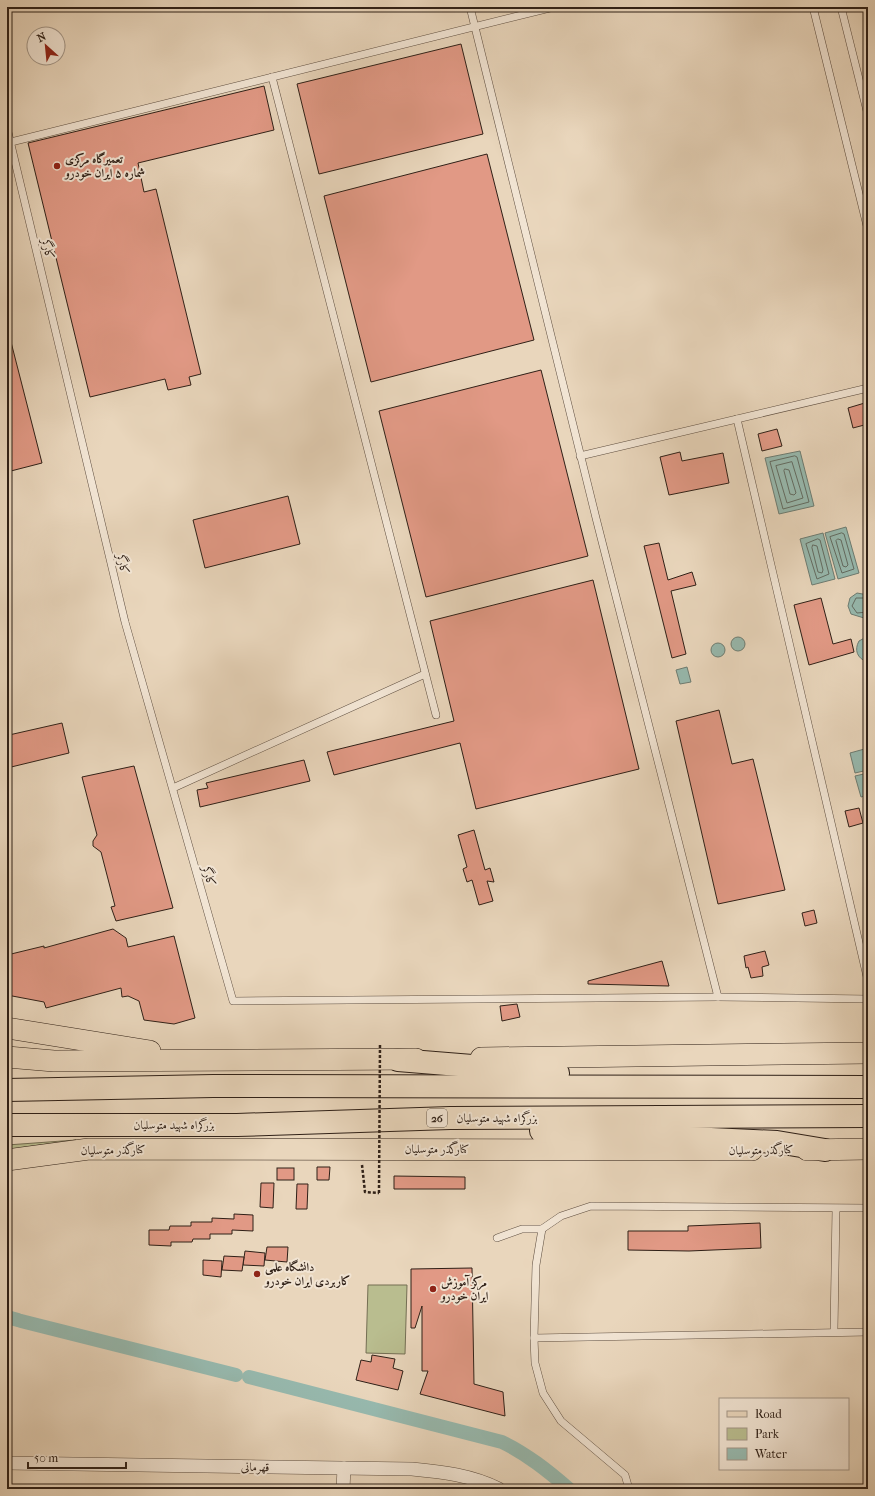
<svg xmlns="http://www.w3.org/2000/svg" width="875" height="1496" font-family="'IM FELL French Canon',Amiri,serif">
<rect width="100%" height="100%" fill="#e9d6bc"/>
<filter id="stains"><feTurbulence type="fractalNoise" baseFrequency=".005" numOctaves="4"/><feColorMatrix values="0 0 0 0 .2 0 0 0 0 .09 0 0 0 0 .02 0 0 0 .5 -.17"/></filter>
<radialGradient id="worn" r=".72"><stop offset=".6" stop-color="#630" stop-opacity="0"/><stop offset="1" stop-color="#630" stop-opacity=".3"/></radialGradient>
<g fill="#b9bd8f" stroke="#746e53">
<polygon points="76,1140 19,1148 7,1152 7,1145"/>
<polygon points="368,1285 407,1285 405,1354 366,1353"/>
</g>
<g fill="#97b9ae" stroke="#6d7c72">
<polygon points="800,451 814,506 779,514 765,458"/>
<polygon points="846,527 859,573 838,579 825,533"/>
<polygon points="823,533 835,579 812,585 800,539"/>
<polygon points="857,593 868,595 868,615 864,618 851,614 848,606 850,598"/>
<path d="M868 636V662H867C857 658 854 650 859 641Z"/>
<circle cx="738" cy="644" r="7"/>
<circle cx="718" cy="650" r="7"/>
<polygon points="687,667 691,682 680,684 676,670"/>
<polygon points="868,748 868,770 855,773 850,753"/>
<polygon points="868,773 868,795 861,797 855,776"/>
</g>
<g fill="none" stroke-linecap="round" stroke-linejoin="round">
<g stroke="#636c62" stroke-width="1">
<polygon points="795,456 797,457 809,502 783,509 770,462"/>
<polygon points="792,462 803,498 787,503 776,466"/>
<polygon points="785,469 789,470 796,493 794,495 790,494 784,471"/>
<polygon points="842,533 844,534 854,569 842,573 830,537"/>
<polygon points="818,539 820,540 829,574 817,579 806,544"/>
<polygon points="838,539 841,540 848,565 846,567 843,566 836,541"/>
<polygon points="813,545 817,546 823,570 822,573 818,572 812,548"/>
<polyline points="868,598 856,598 852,606 857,613 868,612"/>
</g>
<g stroke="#97b9ae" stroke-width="14">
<polyline points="7,1317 18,1320"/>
<polyline points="21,1321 236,1375"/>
<path d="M249 1377 502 1442C527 1454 548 1471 569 1489"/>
</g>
</g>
<g fill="#e19985" stroke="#2f2017">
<polygon points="461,44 483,134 319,174 297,84"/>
<polygon points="264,86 274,130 138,163 144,192 156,189 201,374 189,377 191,385 168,390 165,379 90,397 28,143"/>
<polygon points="487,154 534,340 371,382 324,196"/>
<polygon points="11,342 42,463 7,472 7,343"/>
<polygon points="541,370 588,556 426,597 379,411"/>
<polygon points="868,402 868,424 853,428 848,408"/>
<polygon points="777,429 782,446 762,451 758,434"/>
<polygon points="680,452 682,461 723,453 729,483 669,495 660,457"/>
<polygon points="288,496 300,544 205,568 193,520"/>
<polygon points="659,543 668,580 692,572 696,585 671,591 686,654 672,658 644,546"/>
<polygon points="593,580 639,769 476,809 460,743 334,775 327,752 454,721 430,621"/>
<polygon points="821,598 833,644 851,639 854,652 809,665 794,605"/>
<polygon points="719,710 732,764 753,759 785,890 718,904 676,721"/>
<polygon points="62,723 69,753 7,768 7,742 10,741 9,735"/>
<polygon points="304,760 310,781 200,807 197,790 208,788 206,783"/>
<polygon points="134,766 173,908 116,921 111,907 115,906 101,852 93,846 93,841 97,835 82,777"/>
<polygon points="859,808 863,823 849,827 845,811"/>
<polygon points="474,830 485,870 490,868 494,882 487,881 493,901 479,905 472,880 467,882 463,869 467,867 458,835"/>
<polygon points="814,910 817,923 805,926 802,913"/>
<polygon points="113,929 126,938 128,947 174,936 195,1018 174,1024 144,1020 139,1001 128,996 122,997 121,988 46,1008 44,1002 7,995 7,955 44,946 44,948"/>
<polygon points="765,951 769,965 762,967 763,976 751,978 748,967 746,968 744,956"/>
<polygon points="662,961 669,986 588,984 588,981"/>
<polygon points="517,1004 520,1017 502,1021 500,1006"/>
<polygon points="317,1167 330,1167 329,1180 317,1180"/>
<rect x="277" y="1168" width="17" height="12"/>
<polygon points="394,1176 465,1177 465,1189 394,1189"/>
<polygon points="261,1183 274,1183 273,1208 260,1207"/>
<polygon points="297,1184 308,1184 307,1209 296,1209"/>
<polygon points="234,1214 253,1215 253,1231 232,1230 232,1234 210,1234 210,1239 193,1239 192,1242 171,1242 171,1246 149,1245 149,1230 169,1230 170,1226 191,1226 191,1222 212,1222 212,1218 234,1219"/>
<polygon points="760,1223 761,1248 689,1251 628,1250 628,1231 688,1231 688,1226"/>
<polygon points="267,1247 288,1247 287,1262 265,1260"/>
<polygon points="245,1251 265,1253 264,1266 243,1265"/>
<polygon points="224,1256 244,1257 242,1271 222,1270"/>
<polygon points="203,1260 222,1261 221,1277 203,1275"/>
<polygon points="472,1268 474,1384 503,1392 505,1416 420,1394 428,1371 422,1371 422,1306 415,1328 411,1328 411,1269"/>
<polygon points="372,1355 395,1359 393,1368 403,1371 398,1390 356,1380 361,1360 371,1362"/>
</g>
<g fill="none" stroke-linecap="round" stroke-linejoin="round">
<defs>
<g id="lane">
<polyline points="470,7 596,518 718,997"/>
<polyline points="813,7 868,230"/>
<polyline points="841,7 868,115"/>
<polyline points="272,77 436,715"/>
<polyline points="7,128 125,622 233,1001 718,997 868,999"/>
<polyline points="7,143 554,7"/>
<polyline points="737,419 868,981"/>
<polyline points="580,456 868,388"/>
<polyline points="173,788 425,674"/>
<polyline points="497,1238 522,1229 542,1229"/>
<polyline points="834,1331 836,1209"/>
<polyline points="534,1338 868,1332"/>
<polyline points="629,1489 625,1475 561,1421 543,1393 535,1363 534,1338 536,1265 542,1229 561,1216 591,1206 868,1208"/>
</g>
<g id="street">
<path d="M7 1463 412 1469C443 1472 471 1475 499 1489"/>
<polyline points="343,1489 344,1468"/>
</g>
<g id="primary">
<polyline points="7,1028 150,1051"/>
<polyline points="7,1057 54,1061 416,1059"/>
<polyline points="481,1058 868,1053"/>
<polyline points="807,1150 868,1149"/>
<polyline points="7,1160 89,1149 752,1150"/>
</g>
<g id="highway">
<polyline points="398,1060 558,1073"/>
<polyline points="7,1090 213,1086 868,1087"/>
<polyline points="7,1125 237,1125 450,1118 868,1116"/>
<polyline points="541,1131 777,1142 825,1150"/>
</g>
</defs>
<use href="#lane" stroke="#5e4e40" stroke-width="8"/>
<use href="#street" stroke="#5e4e40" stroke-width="14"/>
<use href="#primary" stroke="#2f2017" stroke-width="22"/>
<use href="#highway" stroke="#2f2017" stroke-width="24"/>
<polyline stroke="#2f2017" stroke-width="2.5" stroke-dasharray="3 2" stroke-linecap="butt" points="362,1165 365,1192 379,1193"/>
<use href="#lane" stroke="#f1e4d3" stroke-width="7"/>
<use href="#street" stroke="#f1e4d3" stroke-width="13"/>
<use href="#primary" stroke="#e9d6bc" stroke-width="21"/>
<use href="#highway" stroke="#e9d6bc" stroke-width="22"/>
<polyline stroke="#2f2017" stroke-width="2.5" stroke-dasharray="3 2" stroke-linecap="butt" points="379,1193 380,1044"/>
</g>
<g fill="#8f2418" stroke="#f1e4d3" stroke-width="1.5">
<circle cx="57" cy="166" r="4"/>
<circle cx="257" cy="1274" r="4"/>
<circle cx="433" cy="1289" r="4"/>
</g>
<g text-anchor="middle" stroke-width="4" stroke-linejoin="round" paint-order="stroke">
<rect fill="#f1e4d3" stroke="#695b4f" stroke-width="1" x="427" y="1109" width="20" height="18" rx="3"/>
<g font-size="11" font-weight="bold" fill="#2f2017">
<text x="437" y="1122">26</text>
</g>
<g font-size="12" font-weight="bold" fill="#2f2017" stroke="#f1e4d3" text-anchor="start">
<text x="65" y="163">تعمیرگاه مرکزی<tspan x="65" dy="14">شماره ۵ ایران خودرو</tspan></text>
<text x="265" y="1271">دانشگاه علمی<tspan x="265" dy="14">کاربردی ایران خودرو</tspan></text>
<text x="441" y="1286">مرکز آموزش<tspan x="441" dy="14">ایران خودرو</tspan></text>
</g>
<g font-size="12" fill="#2f2017" stroke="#f1e4d3">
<text transform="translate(48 249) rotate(77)" y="4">کارگر</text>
<text transform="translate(123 564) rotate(77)" y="4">کارگر</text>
<text transform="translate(209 876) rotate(74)" y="4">کارگر</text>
<text x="497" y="1122">بزرگراه شهید متوسلیان</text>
<text x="174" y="1129">بزرگراه شهید متوسلیان</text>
<text x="437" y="1153">کنارگذر متوسلیان</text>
<text transform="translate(113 1150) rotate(-1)" y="4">کنارگذر متوسلیان</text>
<text transform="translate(761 1150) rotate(-1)" y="4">کنارگذر متوسلیان</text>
<text transform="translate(255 1467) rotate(1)" y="4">قهرمانی</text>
</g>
</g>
<rect width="875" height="1496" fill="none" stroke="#e9d6bc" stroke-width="24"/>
<rect x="8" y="8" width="859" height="1480" fill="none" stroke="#2f2017" stroke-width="2"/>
<rect x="12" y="12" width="851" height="1472" fill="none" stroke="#2f2017"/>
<rect x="719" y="1398" width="130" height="72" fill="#f1e4d3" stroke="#a39688"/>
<rect x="727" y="1411" width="20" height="6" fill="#e9d6bc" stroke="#a39688"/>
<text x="755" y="1418" font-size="12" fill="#2f2017">Road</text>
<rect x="727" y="1428" width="20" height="12" fill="#b9bd8f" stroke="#a39688"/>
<text x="755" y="1438" font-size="12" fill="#2f2017">Park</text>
<rect x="727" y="1448" width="20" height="12" fill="#97b9ae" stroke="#a39688"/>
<text x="755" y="1458" font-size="12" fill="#2f2017">Water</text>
<g transform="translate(46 46) rotate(333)"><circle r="19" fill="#f1e4d3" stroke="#a39688"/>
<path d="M0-3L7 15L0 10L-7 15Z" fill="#8f2418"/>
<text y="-6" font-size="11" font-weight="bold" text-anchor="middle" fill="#2f2017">N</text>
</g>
<path d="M28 1462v6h98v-6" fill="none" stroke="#2f2017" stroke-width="2"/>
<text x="34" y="1462" font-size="12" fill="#2f2017" stroke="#f1e4d3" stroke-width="3" paint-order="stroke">50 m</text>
<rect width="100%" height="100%" filter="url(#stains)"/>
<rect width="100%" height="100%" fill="url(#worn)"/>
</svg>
